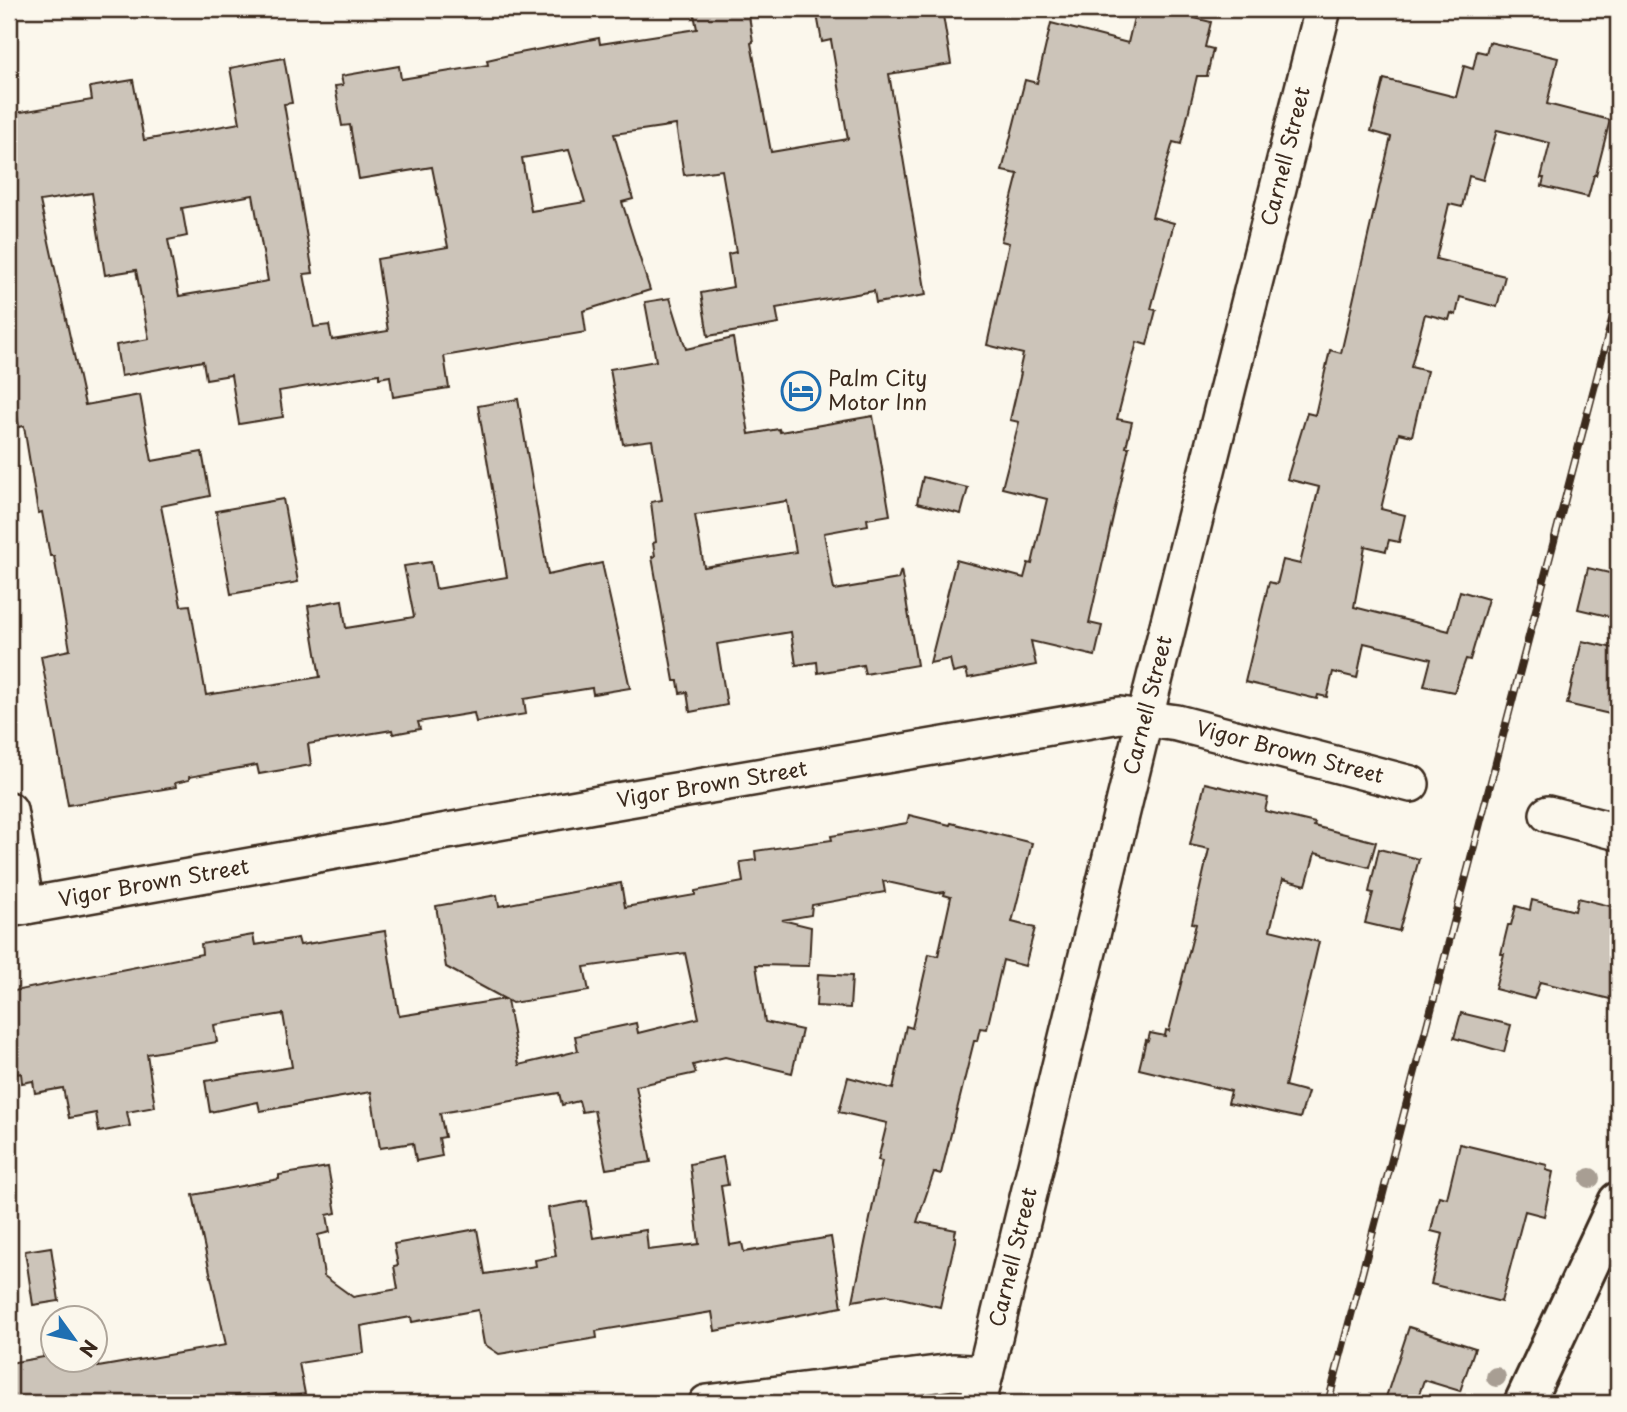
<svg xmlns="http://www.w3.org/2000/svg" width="1627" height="1412" font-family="'Playpen Sans',sans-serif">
<rect width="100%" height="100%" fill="#fbf7ec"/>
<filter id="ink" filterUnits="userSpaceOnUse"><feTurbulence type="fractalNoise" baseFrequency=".0143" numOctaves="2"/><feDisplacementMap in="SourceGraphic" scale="14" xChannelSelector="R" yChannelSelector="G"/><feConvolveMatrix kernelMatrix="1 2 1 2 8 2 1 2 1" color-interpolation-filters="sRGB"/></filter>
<g filter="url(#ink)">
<g fill="#ccc4b9" stroke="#3b2a1e" stroke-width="2" fill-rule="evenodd">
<path d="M693 9H748L753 42 751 43 771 152 848 139 831 40 822 42 816 9H942L951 64 889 74 926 295 876 303 874 291 776 308 779 324 708 336 701 293 733 287 728 254 736 252 722 170 684 175 676 125 614 134 633 199 622 202 650 290 583 311 586 332 444 356 449 388 393 397 390 376 379 378V374L279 391 283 417 239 424 231 375 206 379 203 361 121 376 116 345 149 339 136 270 105 275 92 193 40 201 85 405 140 395 152 461 202 452 210 496 161 506 181 606 190 605 206 695 320 677 308 606 342 600 346 628 414 617 404 566 431 562 436 589 507 577 478 406 518 399 548 575 602 563 630 688 593 694 592 688 524 699 526 714 476 722 474 713 418 722 420 729 393 734 392 730 308 744 311 765 259 774 257 765 189 777V780L175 783 176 787 68 805 41 656 70 650 54 556H50L42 512 38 513 24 426 19 427 9 371V114L92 100 90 87 133 80 144 140 240 123 230 68 284 58 292 103 284 104 313 273 304 274 314 327 329 325 332 340 388 331 377 259 448 247 432 167 359 179 350 125 342 126 335 86 343 85 341 76 399 66 401 79 488 65 487 60 509 55 599 38 600 44 697 29ZM569 150 585 202 531 211 522 158ZM253 195 268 281 179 296 168 240 187 236 182 208Z"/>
<polygon points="1136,9 1158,9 1211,22 1205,47 1213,49 1207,76 1197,76 1181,144 1173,142 1152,217 1174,223 1151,309 1156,310 1147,345 1137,342 1117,419 1132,422 1126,447 1129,447 1089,623 1102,626 1095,656 1031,641 1036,665 968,678 966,670 953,673 950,659 930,663 956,560 1024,578 1028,563 1032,564 1047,499 1002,488 1019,422 1010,420 1021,373 1019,372 1023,354 987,345 1009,243 1001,241 1018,174 1002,171 1025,80 1037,83 1051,23 1128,43"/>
<polygon points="1489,42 1558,58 1547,104 1610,120 1596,175 1594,175 1588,197 1542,186 1544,178 1541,178 1550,143 1497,130 1483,180 1469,176 1462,207 1449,204 1436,259 1505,276 1497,307 1460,297 1456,315 1451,313 1449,320 1425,314 1411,367 1427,371 1412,436 1399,433 1381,509 1405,515 1399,542 1389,540 1386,551 1365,546 1354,607 1449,631 1460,591 1488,599 1470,660 1466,659 1454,692 1424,686 1431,659 1364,643 1357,678 1333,672 1327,697 1318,695 1317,699 1245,682 1269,582 1277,584 1283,560 1300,564 1319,487 1287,479 1307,413 1315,415 1330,350 1341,353 1391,137 1371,131 1384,79 1456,97 1464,66 1473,69 1477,51 1486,53"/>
<path d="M670 298 686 349 733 338 749 434 779 429 780 432 873 416 890 515 867 519 868 525 824 533 834 590 898 579 901 570 917 665 865 674 863 665 818 673 817 662 796 665 791 632 717 644 727 705 690 712 687 692 680 693 678 681H674L652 557 655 556 653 543 656 542 651 502 662 500 652 440 623 444 610 369 656 361 645 302ZM787 501 796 552 704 567 695 515Z"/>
<polygon points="923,477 968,488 961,514 917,503"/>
<polygon points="283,499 298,582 231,594 216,511"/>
<polygon points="1588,568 1618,575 1618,590 1612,617 1578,609"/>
<polygon points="1582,641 1618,649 1618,696 1614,715 1567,704"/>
<polygon points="1205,783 1268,798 1265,811 1315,823 1314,826 1376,842 1369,867 1315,853 1306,885 1283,879 1270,930 1319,942 1285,1086 1308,1092 1300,1118 1228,1103 1231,1091 1139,1069 1146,1040 1148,1041 1150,1033 1165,1036 1166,1030 1169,1031 1196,924 1192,923 1209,849 1190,845"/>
<path d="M909 815 950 825 951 823 1032 843 1012 922 1035 928 1025 966 1003 960 987 1029 980 1028 977 1041H974L941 1174 934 1172 917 1222 956 1230 954 1237H956L940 1307 888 1295 853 1301 882 1161 878 1160 887 1123 839 1112 848 1077 893 1089 906 1026 912 1028 929 954 938 956 951 897 944 895 945 892 937 893 883 881 885 892 812 905 811 915 782 920 811 927 809 966 756 965 765 1022 802 1030 792 1073 725 1057 693 1065 696 1073 636 1086 651 1162 606 1169 594 1110 582 1112 579 1101 562 1105 559 1093 440 1113 445 1137 439 1138 442 1156 416 1161 413 1143 380 1148 371 1092 260 1111 258 1102 210 1112 205 1081 292 1067 283 1014 214 1025 217 1042 147 1054 155 1107 127 1112 130 1126 99 1132 96 1113 69 1118 63 1088 35 1093 33 1081 22 1083 21 1073 17 1074 9 1025V992L202 954 201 944 253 935 255 945 298 938 300 945 385 931 399 1016 505 999 446 967 436 906 497 895 499 906 621 883 625 907 695 895V891L743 882 740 862 756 860 755 851 832 840 831 836 907 823ZM685 953 699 1018 638 1033 636 1023 575 1036 578 1051 519 1065 507 1000 512 1003 589 991 584 967Z"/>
<polygon points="1379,849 1419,859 1399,931 1365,923 1373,893 1369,892"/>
<polygon points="1578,898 1618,908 1618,1001 1540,982 1534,999 1495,989 1504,954 1501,954 1508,925 1511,925 1516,906 1530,910 1532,900 1575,911"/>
<polygon points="818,974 852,976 850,1008 816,1006"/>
<polygon points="1461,1013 1511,1025 1504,1052 1454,1038"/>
<polygon points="1460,1144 1547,1165 1546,1170 1553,1172 1544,1216 1525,1211 1501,1302 1431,1284 1443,1234 1431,1231 1439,1196 1447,1198"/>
<polygon points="723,1157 728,1185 721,1186 730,1245 742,1243 744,1252 831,1237 842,1307 715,1331 712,1312 596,1331 597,1338 499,1354 484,1344 478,1310 412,1322 411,1317 361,1326 364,1353 299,1363 305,1394 277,1399 276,1394 249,1399 248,1394 197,1403 9,1403 9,1363 44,1357 43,1354 52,1352 52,1360 94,1360 95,1345 98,1367 226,1345 193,1195 279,1179 279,1175 328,1167 336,1213 327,1215 330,1232 318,1235 324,1276 353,1297 398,1289 394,1266 398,1265 394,1244 477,1229 485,1274 536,1266 535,1260 556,1256 548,1208 587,1201 593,1238 646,1230 648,1250 699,1244 690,1164"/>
<polygon points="51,1247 59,1301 33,1305 25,1251"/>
<polygon points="1409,1327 1475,1348 1460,1391 1424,1380 1416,1403 1384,1403"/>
</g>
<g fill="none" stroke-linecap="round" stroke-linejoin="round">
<defs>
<g id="street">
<polyline points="9,810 26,906"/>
<polyline points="1548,814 1618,832"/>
<path id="s1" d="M9 909 605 803 1120 715 1177 723 1411 784"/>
<polyline points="707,1403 953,1372 985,1374"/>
<path id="s2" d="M978 1403 1145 717 1323 9"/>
</g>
<polyline id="secondary" points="1524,1403 1618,1202"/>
</defs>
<use href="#street" stroke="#3b2a1e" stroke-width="40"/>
<use href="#secondary" stroke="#3b2a1e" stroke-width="44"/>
<use href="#street" stroke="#fbf7ec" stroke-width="35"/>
<use href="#secondary" stroke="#fbf7ec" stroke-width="38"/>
<defs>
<polyline id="rail" points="1328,1403 1618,297"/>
</defs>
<use href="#rail" stroke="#3b2a1e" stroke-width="8"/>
<use href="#rail" stroke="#fbf7ec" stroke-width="5" stroke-dasharray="16" stroke-linecap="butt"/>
</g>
<g fill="#a89e93">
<circle cx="1590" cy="1178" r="10"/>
<circle cx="1496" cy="1377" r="10"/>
</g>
</g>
<defs>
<symbol id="hotel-ring" viewBox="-11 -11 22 22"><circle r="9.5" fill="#fbf7ec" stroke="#1f6fb2" stroke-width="1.5"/><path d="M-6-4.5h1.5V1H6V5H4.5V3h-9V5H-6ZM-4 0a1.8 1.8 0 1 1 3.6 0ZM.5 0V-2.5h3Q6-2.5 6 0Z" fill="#1f6fb2"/></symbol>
</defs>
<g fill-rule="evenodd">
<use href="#hotel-ring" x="779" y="369" width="44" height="44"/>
</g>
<g text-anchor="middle" stroke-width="5" stroke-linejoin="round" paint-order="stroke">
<g font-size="21" fill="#3b2a1e" stroke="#fbf7ec">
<text dy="7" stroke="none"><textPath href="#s2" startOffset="1284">Carnell Street</textPath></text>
<text dy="7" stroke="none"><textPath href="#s2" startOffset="718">Carnell Street</textPath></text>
<text dy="7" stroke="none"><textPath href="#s1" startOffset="1302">Vigor Brown Street</textPath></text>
<text dy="7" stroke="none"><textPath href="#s1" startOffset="714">Vigor Brown Street</textPath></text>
<text dy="7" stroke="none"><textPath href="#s1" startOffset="147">Vigor Brown Street</textPath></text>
<text dy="7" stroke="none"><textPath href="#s2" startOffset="150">Carnell Street</textPath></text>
</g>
<g font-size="21" fill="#3b2a1e" stroke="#fbf7ec" text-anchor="start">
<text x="828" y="386">Palm City<tspan x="828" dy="24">Motor Inn</tspan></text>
</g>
</g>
<rect width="1627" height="1412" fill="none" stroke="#fbf7ec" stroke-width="35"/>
<rect x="18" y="18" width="1592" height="1377" fill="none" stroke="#3b2a1e" stroke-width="2.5" filter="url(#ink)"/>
<g transform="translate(74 1339) rotate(123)"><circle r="33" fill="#fbf7ec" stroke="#aea59a" stroke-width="2"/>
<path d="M0-5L12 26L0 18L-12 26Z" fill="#1f6fb2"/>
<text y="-10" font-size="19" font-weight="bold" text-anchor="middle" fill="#3b2a1e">N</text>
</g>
</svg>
